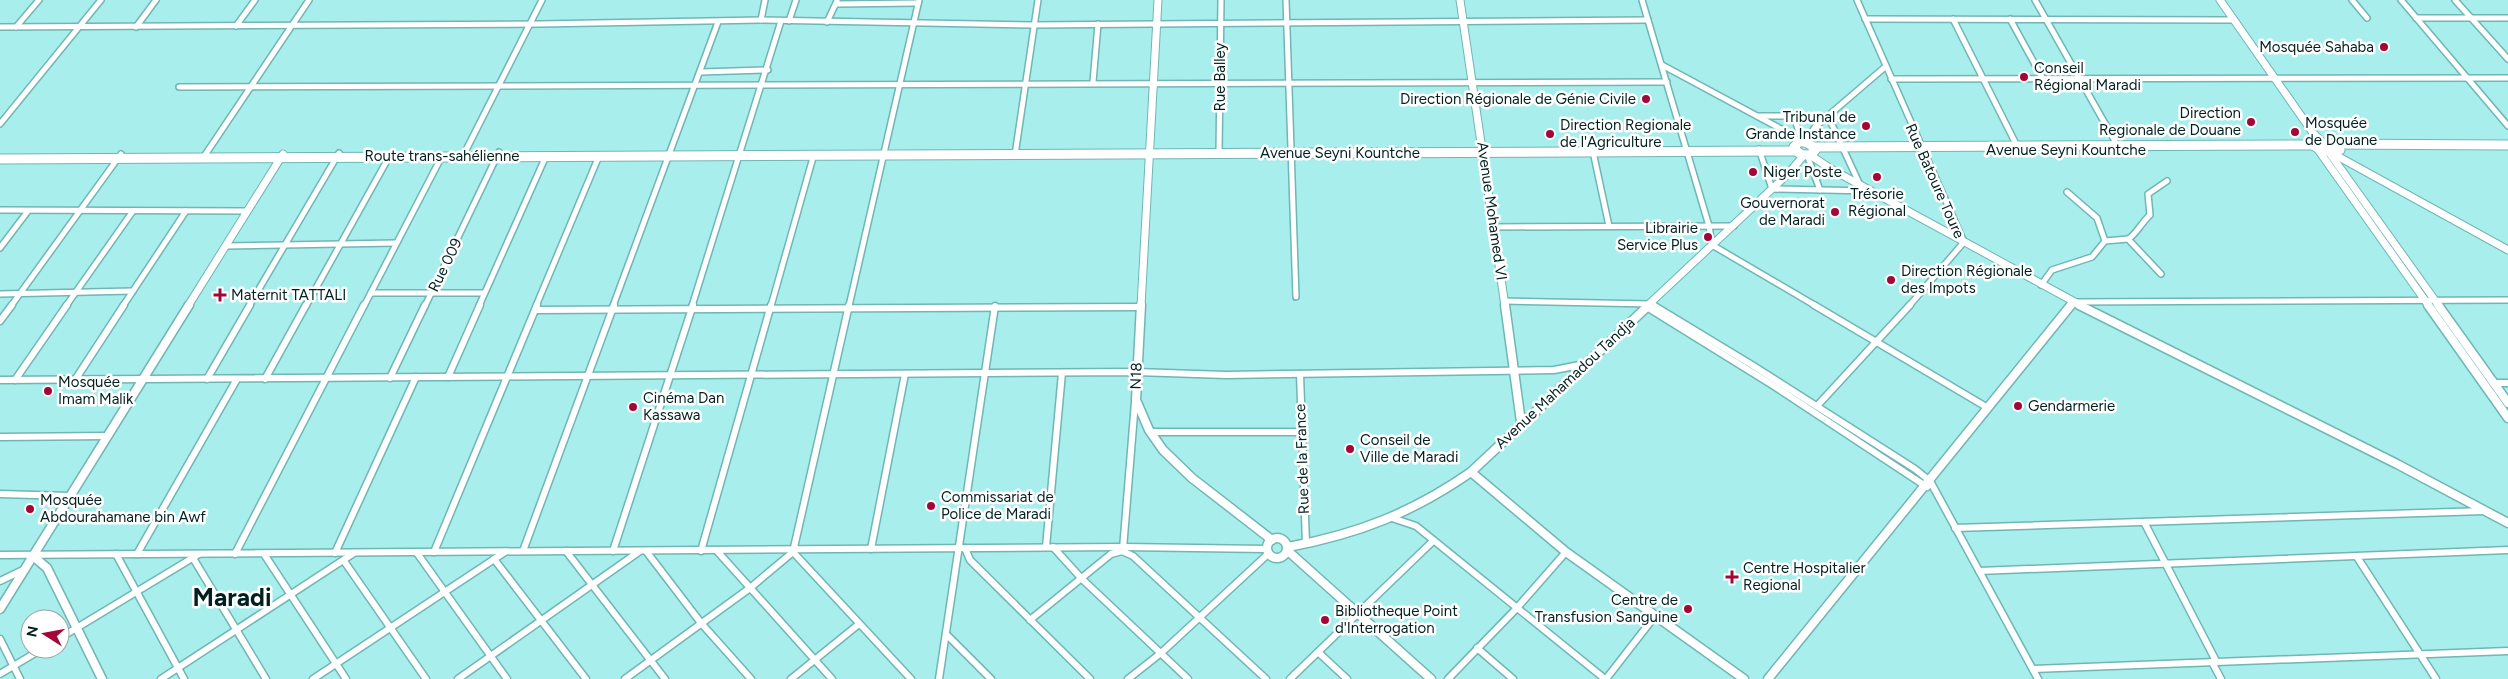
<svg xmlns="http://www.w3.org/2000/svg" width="2508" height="679" font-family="Figtree,sans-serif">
<rect width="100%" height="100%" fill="#a7eeec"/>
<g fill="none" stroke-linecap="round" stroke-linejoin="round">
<defs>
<g id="street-far1">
<polyline points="1286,0 1296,297"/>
<polyline points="1642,0 1709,226 1712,245 1816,306"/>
<polyline points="1857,0 1964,242 1909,306"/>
<polyline points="2035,0 2120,150"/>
<polyline points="2352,0 2367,18"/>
<polyline points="2401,0 2508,126"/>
<polyline points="2455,0 2508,59"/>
<polyline points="836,4 918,3"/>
<polyline points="2416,18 2508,18"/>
<polyline points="1865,19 2233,20"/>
<polyline points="1953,19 2017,146"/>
<polyline points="2010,19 2043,79"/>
<polyline points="761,20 765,0"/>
<polyline points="789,21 796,0"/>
<polyline points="827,22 837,1"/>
<polyline points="236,26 255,0"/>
<polyline points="0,27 540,24 761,20 1034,25 1648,20"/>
<polyline points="16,27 39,0"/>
<polyline points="136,27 156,0"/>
<polyline points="1662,65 1783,130 1799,142"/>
<polyline points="701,72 768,70"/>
<polyline points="1891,79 2508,78"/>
<polyline points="1093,82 1098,24"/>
<polyline points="179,87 1667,82"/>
<polyline points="1759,116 1828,116 1860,185"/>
<polyline points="1794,117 1802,141"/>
<polyline points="0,124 101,0"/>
<polyline points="1805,142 1815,127 1885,67"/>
<polyline points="1592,147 1609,226"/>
<polyline points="1759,149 1772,189 1870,191"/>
<polyline points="1219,153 1221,0"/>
<polyline points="1015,155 1038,0"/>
<polyline points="1807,155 1820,190"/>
<polyline points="463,156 542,0"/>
<polyline points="203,158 309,0"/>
<polyline points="0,210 247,211"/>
<polyline points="1494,227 1734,226"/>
<path d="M2128 239C2135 236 2142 222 2150 215L2148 194 2167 181"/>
<polyline points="2105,241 2128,239 2161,274"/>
<polyline points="226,246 396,243"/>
<polyline points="0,248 28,211"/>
<polyline points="2041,285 2052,270 2092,257 2105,241 2097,218 2067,192"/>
<polyline points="372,293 484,293"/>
<polyline points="0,294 133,291"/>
<polyline points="1504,301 1651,304 1655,306"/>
<polyline points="2075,302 2508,300"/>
<polyline points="11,306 121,154"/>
<polyline points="66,306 133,211"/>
<polyline points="123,306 186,211"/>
<polyline points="249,306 339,153"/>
<polyline points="306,306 389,157"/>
<polyline points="364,306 442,156"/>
<polyline points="425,306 499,152"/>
<polyline points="479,306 546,156"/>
<polyline points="536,306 599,156"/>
<polyline points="613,306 718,22"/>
<polyline points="692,306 781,21"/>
<polyline points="771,306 814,154"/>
<polyline points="849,306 919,0"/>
</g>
<g id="street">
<polyline points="1653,305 1752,365 1915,469 1930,481 2038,679"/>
<polyline points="1814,305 1988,408"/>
<polyline points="1645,306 1774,386 1927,487"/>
<polyline points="535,310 1140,307"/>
<polyline points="0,321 12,305"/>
<polyline points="1300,374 1306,544"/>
<polyline points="448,377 480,305"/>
<polyline points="390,378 425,305"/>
<polyline points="207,379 250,305"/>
<polyline points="265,379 306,305"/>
<polyline points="0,380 1136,372 1226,375 1554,370 1585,364"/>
<polyline points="15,380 67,305"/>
<polyline points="75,380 124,305"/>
<polyline points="2493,383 2508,383"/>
<polyline points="1817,406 1910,305"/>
<polyline points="1150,432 1301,432"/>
<polyline points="0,437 107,436"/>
<polyline points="0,494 70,496"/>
<polyline points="1392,518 1416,526 1605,679"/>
<polyline points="2144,522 2216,661"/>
<polyline points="1955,528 2484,511"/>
<polyline points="1046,547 1062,373"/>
<polyline points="1053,547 1082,579 1188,679"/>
<polyline points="965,548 970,560 1090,679"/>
<polyline points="871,549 905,374"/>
<polyline points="1123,549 1135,402"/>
<polyline points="523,551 614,305"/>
<polyline points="566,551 665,679"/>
<polyline points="613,551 693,305"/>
<polyline points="646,551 701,623 751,679"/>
<polyline points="701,551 771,305"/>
<polyline points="717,551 832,679"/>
<polyline points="434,552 537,305"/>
<polyline points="793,552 911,679"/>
<polyline points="335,553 416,377"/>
<polyline points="417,553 507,679"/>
<polyline points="116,554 184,679"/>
<polyline points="137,554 237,379"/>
<polyline points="235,554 364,305"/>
<polyline points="264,554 346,679"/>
<polyline points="0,555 1123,547 1266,549"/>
<polyline points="2357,557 2436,679"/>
<polyline points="193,558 266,679"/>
<polyline points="494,559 586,679"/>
<polyline points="344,561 426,679"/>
<polyline points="1979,571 2508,550"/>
<polyline points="0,581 25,569"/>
<polyline points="1030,620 1111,554 1122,551 1133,556 1266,679"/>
<polyline points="946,634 991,679"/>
<polyline points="60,638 199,554"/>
<polyline points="0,639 20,679"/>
<polyline points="1477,648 1513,679"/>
<polyline points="1318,652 1347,679"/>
<polyline points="2212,662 2221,679"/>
<polyline points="2033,669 2508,651"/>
<polyline points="0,674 42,649"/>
<polyline points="161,679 354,553"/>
<polyline points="313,679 505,552"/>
<polyline points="458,679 640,551"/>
<polyline points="625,679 750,588 793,552 849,305"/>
<polyline points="791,679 859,624"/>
<polyline points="939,679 995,306"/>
<polyline points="1128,679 1161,653 1268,554"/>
<polyline points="1290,679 1433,541"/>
<polyline points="1448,679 1516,609 1566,552"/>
<polyline points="1606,679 1655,616"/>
</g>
<g id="secondary-far1">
<polyline points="1460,0 1505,306"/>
<polyline points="2220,0 2313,133 2323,143"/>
<polyline points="2319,151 2429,306"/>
<polyline points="2328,151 2439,306"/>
<polyline points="2330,152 2508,250"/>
<polyline points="1810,155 1831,169 2082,306"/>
<polyline points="188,306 283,154"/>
<polyline points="1141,306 1158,0"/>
<polyline points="1647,306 1789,173 1804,155"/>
<polyline points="2070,306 2073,302"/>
</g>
<g id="secondary">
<polyline points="1141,305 1136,400 1149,430 1163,450 1192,478 1272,540"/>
<polyline points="1505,305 1521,422"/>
<polyline points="2079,305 2397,464 2508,523"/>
<polyline points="2428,305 2508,418"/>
<polyline points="2438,305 2508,403"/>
<polyline points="1471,472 1566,552 1744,679"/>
<circle cx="1277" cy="548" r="10"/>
<path d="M1288 547C1358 534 1412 513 1471 472L1649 305"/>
<polyline points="1288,551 1431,679"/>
<polyline points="33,556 47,568 102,679"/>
<polyline points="0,609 189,305"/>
<polyline points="1768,679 2071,305"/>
</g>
<g id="highway">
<polyline points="2313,145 2322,151 2340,150"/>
<path d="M1794 147C1798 155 1804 156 1812 154L1815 150"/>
<path d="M1794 147 1799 142C1806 141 1811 144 1815 150"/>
<polyline points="1813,147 2313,145 2317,142 2325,144 2508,145"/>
<polyline points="0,159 1796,151"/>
</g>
</defs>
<use href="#street-far1" stroke="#70b6b4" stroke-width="8"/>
<use href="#street" stroke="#70b6b4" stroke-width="9"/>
<use href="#secondary-far1" stroke="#70b6b4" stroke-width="9"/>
<use href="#secondary" stroke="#70b6b4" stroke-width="11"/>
<use href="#highway" stroke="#70b6b4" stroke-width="11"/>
<use href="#street-far1" stroke="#fff" stroke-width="5"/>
<use href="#street" stroke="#fff" stroke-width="6"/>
<use href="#secondary-far1" stroke="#fff" stroke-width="7"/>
<use href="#secondary" stroke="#fff" stroke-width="8"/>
<use href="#highway" stroke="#fff" stroke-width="9"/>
</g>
<g fill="#a30637" stroke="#fff" stroke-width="2">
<circle cx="2384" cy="47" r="5"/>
<circle cx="2024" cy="77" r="5"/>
<circle cx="1646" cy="99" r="5"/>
<circle cx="2251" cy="122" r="5"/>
<circle cx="1866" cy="126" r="5"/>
<circle cx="2295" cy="132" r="5"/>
<circle cx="1550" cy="134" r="5"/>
<circle cx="1753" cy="172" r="5"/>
<circle cx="1877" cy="177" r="5"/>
<circle cx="1835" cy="212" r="5"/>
<circle cx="1708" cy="237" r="5"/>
<circle cx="1891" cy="280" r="5"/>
<path d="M217.5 287.5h5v5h5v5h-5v5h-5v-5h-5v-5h5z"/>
<circle cx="48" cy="391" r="5"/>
<circle cx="2018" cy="406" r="5"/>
<circle cx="633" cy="407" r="5"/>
<circle cx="1350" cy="449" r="5"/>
<circle cx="931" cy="506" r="5"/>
<circle cx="30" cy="509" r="5"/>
<path d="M1729.5 569.5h5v5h5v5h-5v5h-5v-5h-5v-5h5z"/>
<circle cx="1688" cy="609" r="5"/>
<circle cx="1325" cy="620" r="5"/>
</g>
<g text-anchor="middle" stroke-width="5" stroke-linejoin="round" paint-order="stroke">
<g font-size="15" fill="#022020" stroke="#fff" text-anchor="start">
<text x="2374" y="52" text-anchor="end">Mosquée Sahaba</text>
<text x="2034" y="73">Conseil<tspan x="2034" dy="17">Régional Maradi</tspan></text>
<text x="1636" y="104" text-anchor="end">Direction Régionale de Génie Civile</text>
<text x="2241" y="118" text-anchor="end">Direction<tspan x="2241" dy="17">Regionale de Douane</tspan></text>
<text x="1856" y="122" text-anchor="end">Tribunal de<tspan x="1856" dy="17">Grande Instance</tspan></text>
<text x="2305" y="128">Mosquée<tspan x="2305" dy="17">de Douane</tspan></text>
<text x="1560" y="130">Direction Regionale<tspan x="1560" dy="17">de l'Agriculture</tspan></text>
<text x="1763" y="177">Niger Poste</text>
<text x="1877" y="199" text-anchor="middle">Trésorie<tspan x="1877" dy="17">Régional</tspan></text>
<text x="1825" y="208" text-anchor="end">Gouvernorat<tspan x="1825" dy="17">de Maradi</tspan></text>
<text x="1698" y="233" text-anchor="end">Librairie<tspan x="1698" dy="17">Service Plus</tspan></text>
<text x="1901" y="276">Direction Régionale<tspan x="1901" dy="17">des Impots</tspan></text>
<text x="231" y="300">Maternit TATTALI</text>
<text x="58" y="387">Mosquée<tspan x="58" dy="17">Imam Malik</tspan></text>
<text x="643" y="403">Cinéma Dan<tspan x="643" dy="17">Kassawa</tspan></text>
<text x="2028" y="411">Gendarmerie</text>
<text x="1360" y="445">Conseil de<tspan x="1360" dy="17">Ville de Maradi</tspan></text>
<text x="941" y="502">Commissariat de<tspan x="941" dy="17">Police de Maradi</tspan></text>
<text x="40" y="505">Mosquée<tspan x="40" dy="17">Abdourahamane bin Awf</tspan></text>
<text x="1743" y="573">Centre Hospitalier<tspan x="1743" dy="17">Regional</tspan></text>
<text x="1678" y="605" text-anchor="end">Centre de<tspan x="1678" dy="17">Transfusion Sanguine</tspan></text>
<text x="1335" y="616">Bibliotheque Point<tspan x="1335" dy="17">d'Interrogation</tspan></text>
</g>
<g font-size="15" fill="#022020" stroke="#fff">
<text transform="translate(1220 77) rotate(-90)" y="5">Rue Balley</text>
<text x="2066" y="155">Avenue Seyni Kountche</text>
<text x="1340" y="158">Avenue Seyni Kountche</text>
<text x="442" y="161">Route trans-sahélienne</text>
<text transform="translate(1935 181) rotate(66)" y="5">Rue Batoure Toure</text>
<text transform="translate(1492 211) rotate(82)" y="5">Avenue Mohamed VI</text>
<text transform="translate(445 265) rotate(-64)" y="5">Rue 009</text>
<text transform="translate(1136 376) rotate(-88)" y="5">N18</text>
<text transform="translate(1565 383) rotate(-43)" y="5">Avenue Mahamadou Tandja</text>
<text transform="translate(1302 459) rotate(-92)" y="5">Rue de la France</text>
</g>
<g font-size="25" font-weight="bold" fill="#022020" stroke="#fff">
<text x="232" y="606">Maradi</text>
</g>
</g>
<g transform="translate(45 634) rotate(281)"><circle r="24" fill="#ffffff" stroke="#9aa6a6"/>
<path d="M0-4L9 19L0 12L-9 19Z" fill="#a30637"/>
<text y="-8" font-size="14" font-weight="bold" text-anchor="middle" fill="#022020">N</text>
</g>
</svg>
